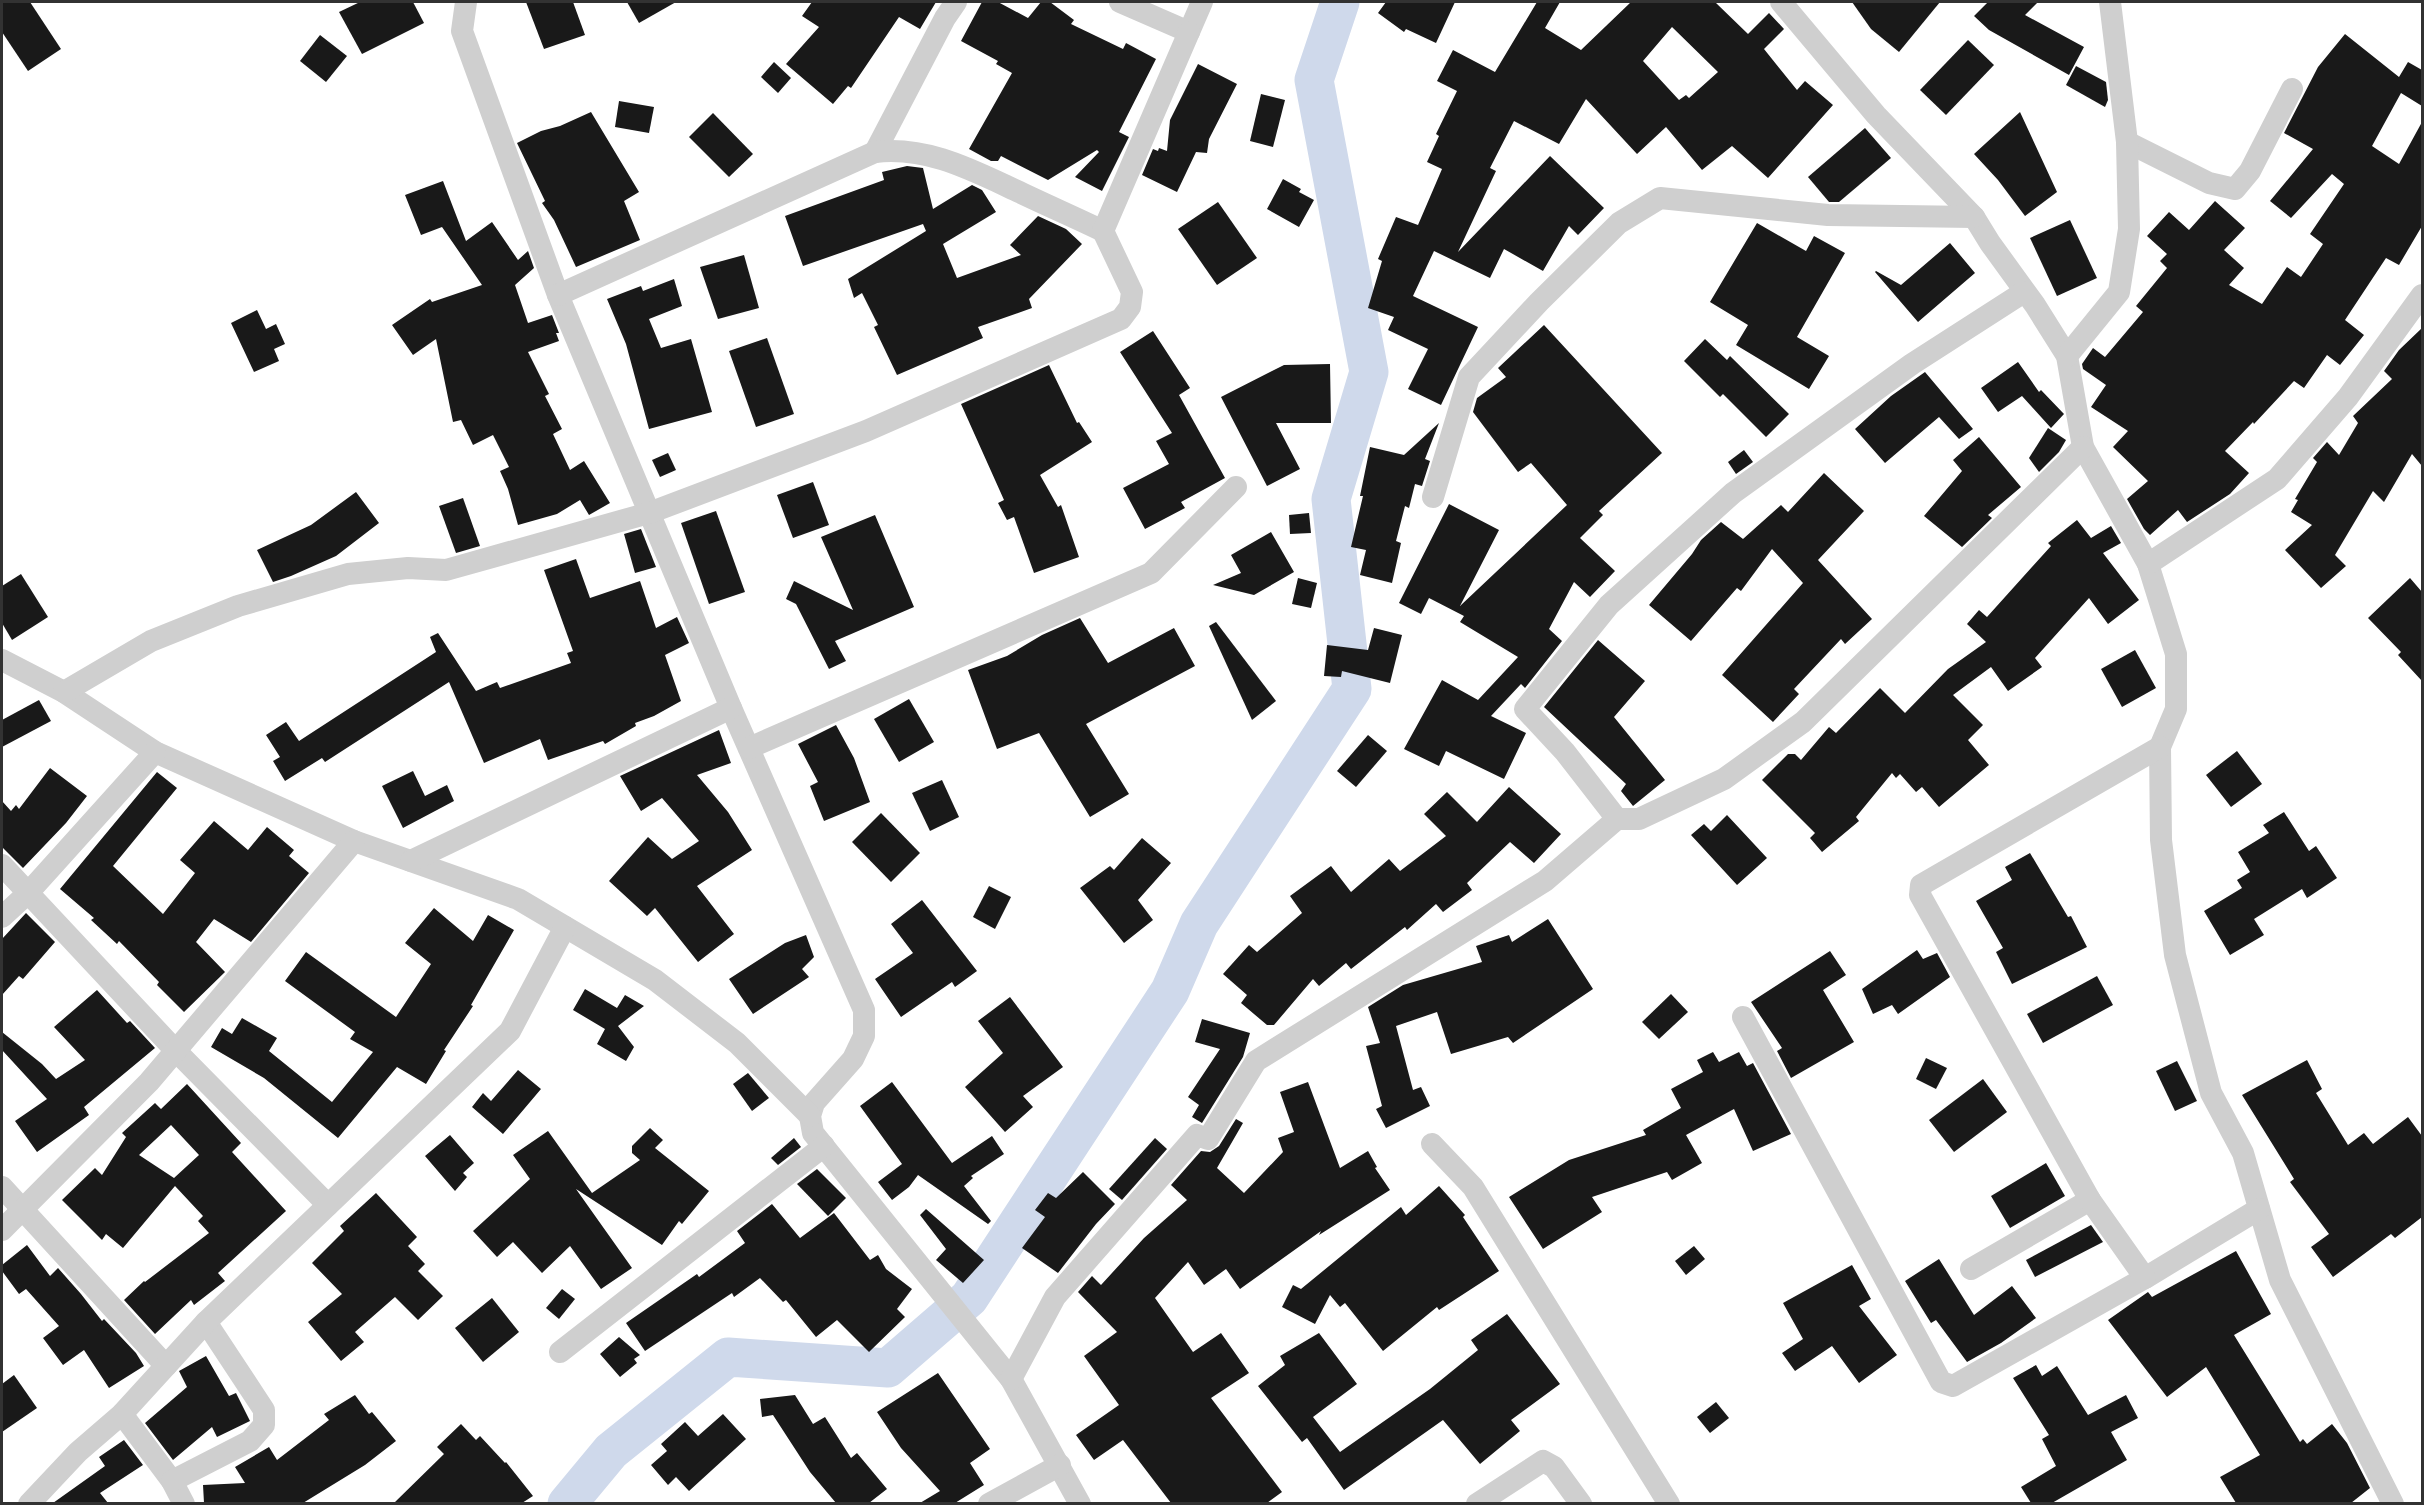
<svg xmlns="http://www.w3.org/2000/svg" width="2424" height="1505" font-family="'Space Grotesk',sans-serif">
<rect width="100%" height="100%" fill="#fff"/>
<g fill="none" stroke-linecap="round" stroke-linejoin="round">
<polyline stroke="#cfd9eb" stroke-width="39" points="567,1504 611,1451 728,1357 888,1368 969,1298 1170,991 1199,924 1352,689 1331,499 1369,372 1314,80 1340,2"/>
</g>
<g fill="#191919" fill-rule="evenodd">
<polygon points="2,2 30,2 61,49 28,71 2,32"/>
<polygon points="360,2 413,2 424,23 362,54 339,12"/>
<polygon points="526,2 573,2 585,35 544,49"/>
<polygon points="627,2 676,2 639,23"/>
<polygon points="812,2 936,2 920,29 899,17 851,88 848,86 833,104 786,64 819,27 802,16"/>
<polygon points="982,2 998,2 1028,18 1041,2 1050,2 1074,20 1071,24 1123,49 1126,43 1156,59 1119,132 1129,137 1102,191 1075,177 1099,152 1097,150 1048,180 1001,156 998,161 991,161 969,149 1012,73 996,64 998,61 961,41"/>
<polygon points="1386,2 1455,2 1436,43 1406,29 1404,32 1378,13"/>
<path d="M1537 2H1560L1545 28 1581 50 1631 2H1715L1748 34 1769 13 1784 29 1764 49 1797 90 1805 81 1833 105 1768 178 1732 146 1702 170 1666 127 1637 154 1586 99 1559 144 1514 121 1490 168 1496 171 1458 252 1550 156 1604 208 1578 235 1569 226 1543 271 1504 249 1490 278 1434 251 1413 296 1478 327 1441 405 1408 389 1428 349 1388 330 1394 317 1368 308 1382 261 1378 259 1396 217 1418 225 1442 169 1427 162 1439 136 1436 134 1457 91 1437 81 1453 50 1495 72ZM1672 27 1718 72 1689 98 1686 95 1679 100 1643 61Z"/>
<polygon points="1852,2 1940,2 1899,52 1871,29"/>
<polygon points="1988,2 2038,2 2025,15 2084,47 2069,75 1989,30 1974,16"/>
<polygon points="2345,34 2399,77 2408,62 2422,70 2422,106 2401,93 2372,146 2399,164 2422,122 2422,226 2399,265 2386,258 2345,320 2364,335 2340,365 2327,355 2304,388 2294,381 2254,424 2253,422 2225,451 2249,473 2230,494 2187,522 2178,510 2150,535 2144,529 2127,499 2148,481 2113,447 2128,431 2091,407 2106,385 2083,369 2082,364 2093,348 2105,357 2143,312 2136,306 2167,268 2160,261 2167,254 2147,236 2169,212 2189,230 2215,201 2245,228 2224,250 2244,268 2229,285 2262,304 2287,267 2301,277 2323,244 2310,234 2344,184 2332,174 2291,218 2270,201 2313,149 2284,133 2318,67"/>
<polygon points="320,35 347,56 326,82 300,61"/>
<polygon points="1968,40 1994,65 1946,115 1920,90"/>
<polygon points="774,62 791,78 778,93 761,77"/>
<polygon points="1198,64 1237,84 1209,139 1207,153 1196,152 1177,192 1142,175 1153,149 1158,151 1159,148 1167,151 1170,120"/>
<polygon points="2076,66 2106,82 2108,100 2105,107 2066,85"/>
<polygon points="1261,94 1285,100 1273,147 1250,141"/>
<polygon points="619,101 654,107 649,133 615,127"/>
<polygon points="591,112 639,192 624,201 640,240 576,267 554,220 542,203 545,201 517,143 541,131 560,126"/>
<polygon points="2020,112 2057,192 2025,216 1998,180 1974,154"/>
<polygon points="713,113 753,154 729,177 689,137"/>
<polygon points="1865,128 1891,158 1839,202 1829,202 1808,177"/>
<polygon points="907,166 923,168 933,209 972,185 982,190 996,212 943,244 957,278 1021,255 1010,245 1038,216 1066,229 1082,244 1029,299 1032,308 978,327 983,338 897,375 874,327 878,325 862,293 854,298 848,279 926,231 923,224 803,266 785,216 884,180 882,172"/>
<polygon points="1283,179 1301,189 1299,192 1314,200 1299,227 1267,209"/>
<polygon points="443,181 466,241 492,222 518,260 528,251 534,268 515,285 528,323 552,315 559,333 556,333 559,341 528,352 549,394 545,396 562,429 553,434 570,470 584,461 610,503 589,515 580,500 557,514 518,525 508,489 500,471 509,467 493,435 473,445 461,420 453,422 436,339 413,355 392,325 430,299 432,302 482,285 442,227 421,235 405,195"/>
<polygon points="1218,202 1257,258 1217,285 1178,229"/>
<polygon points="2070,220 2097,278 2057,296 2030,238"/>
<polygon points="1757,223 1806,251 1814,236 1845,253 1797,337 1829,356 1809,389 1736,345 1748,325 1710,302"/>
<polygon points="1950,243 1975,273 1918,322 1875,272 1876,271 1901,285"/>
<polygon points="744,255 759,308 718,319 700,267"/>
<polygon points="674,279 682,306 649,319 661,348 691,339 712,412 649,429 626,344 607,299 641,286 643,291"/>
<polygon points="257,310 266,329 276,324 285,344 274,349 279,361 254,372 231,323"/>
<polygon points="1544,325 1662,453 1599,511 1603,515 1580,538 1615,571 1590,597 1574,582 1549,629 1562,641 1525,688 1521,684 1491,716 1526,733 1504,779 1446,751 1439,766 1404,749 1442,680 1478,700 1518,657 1460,622 1464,616 1429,598 1421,614 1399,603 1449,504 1499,530 1460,606 1567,505 1531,463 1518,472 1473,412 1477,398 1506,377 1498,368"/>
<polygon points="2422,328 2422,466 2412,454 2384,502 2373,491 2335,555 2346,566 2321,588 2285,550 2312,525 2291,512 2298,500 2295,499 2317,462 2313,458 2327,442 2339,455 2358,423 2353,416 2392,379 2384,371 2399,350"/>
<polygon points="1153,331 1190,388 1179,395 1225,478 1181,502 1185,508 1145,529 1123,488 1169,464 1156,441 1172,433 1120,352"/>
<polygon points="767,338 794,414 756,427 729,351"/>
<polygon points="1705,339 1727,360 1730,356 1789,414 1766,437 1723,394 1720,397 1684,361"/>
<polygon points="2018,362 2039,392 2041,390 2064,414 2051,428 2022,396 1998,412 1981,388"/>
<polygon points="1330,364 1331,423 1276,423 1300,469 1267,486 1221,397 1284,365"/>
<polygon points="1049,365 1077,423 1079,422 1092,442 1040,475 1058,507 1061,505 1079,557 1034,573 1014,517 1007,520 998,503 1004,500 961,404"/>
<polygon points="1925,372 1973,429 1959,439 1939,417 1885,463 1855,429 1891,396"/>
<polygon points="1439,423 1425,459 1430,461 1422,486 1415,484 1409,508 1405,506 1396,541 1401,543 1392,583 1360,575 1366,550 1351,547 1363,496 1360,496 1370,447 1404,455"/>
<polygon points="2048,428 2066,440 2059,452 2039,472 2029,458"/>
<polygon points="1979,437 2021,487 1988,515 1992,518 1962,547 1924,516 1962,471 1953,460"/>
<polygon points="1744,450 1753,462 1736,474 1728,462"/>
<polygon points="668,453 676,470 660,477 652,460"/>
<polygon points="1824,473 1864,511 1818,560 1872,619 1845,644 1841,639 1794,689 1799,694 1773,722 1722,675 1803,583 1772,549 1741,591 1737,588 1691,641 1649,605 1692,554 1701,540 1721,522 1743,539 1781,505 1788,512"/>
<polygon points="813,482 829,525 793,538 777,495"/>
<polygon points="356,492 379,523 336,556 291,576 273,582 257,550 311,525"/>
<polygon points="463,498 480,546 456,553 439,506"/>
<polygon points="716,511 745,592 709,604 681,523"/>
<polygon points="1309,513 1311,533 1290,534 1289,515"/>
<polygon points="875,515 914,607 835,641 846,661 829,669 796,604 786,599 794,581 853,610 821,537"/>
<polygon points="2077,520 2091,538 2111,526 2121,543 2103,553 2139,600 2108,624 2089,598 2035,658 2042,667 2008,691 1991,667 1953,695 1983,725 1968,740 1989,765 1939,807 1922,787 1916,792 1900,774 1896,778 1892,773 1856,817 1859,821 1822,852 1810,838 1815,833 1762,780 1788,754 1795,754 1801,760 1829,727 1836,733 1880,688 1905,713 1948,669 1986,642 1967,624 1979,610 1987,617 2051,546 2048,543"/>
<polygon points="641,529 656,567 635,573 624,534"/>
<polygon points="1271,532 1294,572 1254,595 1213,585 1241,573 1231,555"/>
<polygon points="576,559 590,598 640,581 656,628 677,617 689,643 665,655 681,701 654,716 635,723 636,726 605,744 603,741 548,760 540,739 484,763 449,682 325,762 322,758 285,781 273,761 280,757 266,735 286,722 299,741 436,652 430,637 438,633 476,691 497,682 500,688 571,663 567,653 573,651 544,570"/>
<polygon points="21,574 48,617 12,640 2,623 2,586"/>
<polygon points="1298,578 1317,583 1311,608 1292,604"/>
<polygon points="2410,578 2422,592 2422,681 2398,655 2401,652 2368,618"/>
<polygon points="1080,618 1108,663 1174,628 1195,666 1086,724 1129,794 1090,817 1039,733 997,749 968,670 1007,656 1042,635"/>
<polygon points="1216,622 1276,701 1252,720 1209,626"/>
<polygon points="1374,628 1402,635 1390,683 1342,671 1341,677 1324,676 1327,645 1368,650"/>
<polygon points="1598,640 1645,681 1614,717 1665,780 1633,806 1621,791 1626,784 1544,707"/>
<polygon points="2135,650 2156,688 2122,707 2101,669"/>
<polygon points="909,699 934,742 899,762 874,719"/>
<polygon points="39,700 51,721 2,747 2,720"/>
<polygon points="836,725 854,758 870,802 824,821 810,786 818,782 798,744"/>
<polygon points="719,730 731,763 697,775 728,812 752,850 697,886 734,934 698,962 655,908 647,916 609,881 648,837 672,859 699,841 662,798 641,811 620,776"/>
<polygon points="1368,735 1387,751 1356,787 1337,771"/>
<polygon points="2237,751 2262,784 2231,807 2206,775"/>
<polygon points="50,768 87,796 66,823 23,868 2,847 2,801 11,811 16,805 19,809"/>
<polygon points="413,771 425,796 447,785 454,801 403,828 382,786"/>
<polygon points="157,772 177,788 113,866 163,914 195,873 180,860 214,821 248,850 267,827 294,850 289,856 309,873 251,942 214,919 196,942 225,972 184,1012 157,985 159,982 119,941 117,944 91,920 94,918 60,889"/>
<polygon points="942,780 959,817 930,831 912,793"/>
<polygon points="1509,787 1561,834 1534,863 1510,842 1467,883 1472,890 1443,912 1436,904 1407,930 1405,927 1351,969 1346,963 1319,986 1313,979 1274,1025 1267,1025 1241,1003 1247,995 1223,974 1249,945 1257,952 1302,913 1290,896 1331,866 1351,892 1389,859 1400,871 1446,836 1424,814 1447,792 1477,822"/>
<polygon points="2284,812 2309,851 2316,846 2337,878 2307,898 2302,889 2254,919 2264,935 2230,955 2204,911 2242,888 2237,880 2250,872 2238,852 2269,833 2263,825"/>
<polygon points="881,813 920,853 891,882 852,842"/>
<polygon points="1727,815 1767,858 1737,885 1691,835 1704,824 1711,831"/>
<polygon points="1142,838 1171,863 1138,900 1153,920 1124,943 1080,888 1110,866 1114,870"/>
<polygon points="2030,853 2068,917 2071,916 2087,947 2012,984 1996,952 2003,948 1976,901 2012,880 2005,867"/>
<polygon points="989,886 1011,897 995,929 973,917"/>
<polygon points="922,900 977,971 955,987 952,982 901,1017 875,979 913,953 891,924"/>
<polygon points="434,908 473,941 488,915 514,930 471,1005 473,1006 444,1050 446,1051 426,1084 397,1067 338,1138 264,1078 211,1047 222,1028 232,1034 242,1018 277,1038 269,1051 332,1102 373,1052 350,1039 355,1032 285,981 306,952 396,1017 431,964 405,943"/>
<polygon points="26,913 55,942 23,979 19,976 2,995 2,939"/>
<polygon points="1548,919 1593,989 1513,1043 1508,1037 1451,1054 1437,1012 1396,1026 1413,1090 1421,1087 1430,1106 1386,1128 1376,1109 1382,1106 1366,1046 1380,1043 1368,1007 1403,985 1482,962 1476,946 1509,935 1512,942"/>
<polygon points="806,935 814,957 802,969 809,977 753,1014 729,979 785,943"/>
<polygon points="1917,950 1923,959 1937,953 1950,977 1898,1014 1892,1005 1873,1014 1862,989"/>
<polygon points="1830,951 1846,975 1823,990 1854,1042 1791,1078 1777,1051 1782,1048 1751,1002"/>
<polygon points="2097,976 2113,1005 2043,1043 2027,1014"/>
<polygon points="585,989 617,1008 625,995 644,1006 618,1026 634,1047 626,1061 597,1044 605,1029 573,1010"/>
<polygon points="97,990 127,1023 130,1021 155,1048 84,1107 89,1115 37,1152 15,1121 47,1099 2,1050 2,1032 42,1064 56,1079 85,1060 54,1027"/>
<polygon points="1671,994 1688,1012 1659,1039 1642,1022"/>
<polygon points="1010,997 1063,1067 1023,1096 1033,1107 1005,1132 965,1087 1003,1053 978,1021"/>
<polygon points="1202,1019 1250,1033 1243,1057 1202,1123 1192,1117 1199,1105 1188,1097 1220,1049 1195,1042"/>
<polygon points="1713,1052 1719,1062 1739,1052 1747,1066 1753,1063 1791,1134 1753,1151 1734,1109 1686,1135 1702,1163 1672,1180 1667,1172 1592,1197 1602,1212 1543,1249 1509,1197 1569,1160 1646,1135 1643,1130 1681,1108 1671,1089 1703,1072 1697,1060"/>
<polygon points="1926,1058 1947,1068 1936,1089 1916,1079"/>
<polygon points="2307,1060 2322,1089 2316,1093 2348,1145 2364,1133 2373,1144 2408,1117 2422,1136 2422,1217 2395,1238 2391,1234 2333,1277 2311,1247 2329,1234 2290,1182 2294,1179 2242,1095"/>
<polygon points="2177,1061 2197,1101 2175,1111 2156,1071"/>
<polygon points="518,1070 541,1089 503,1134 472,1107 483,1093 491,1101"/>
<polygon points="748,1073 769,1098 752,1111 733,1084"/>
<polygon points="1983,1079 2007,1112 1954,1152 1929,1120"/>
<polygon points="892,1082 952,1163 992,1136 1004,1154 971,1176 973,1178 964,1186 991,1221 988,1224 918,1175 909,1187 892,1200 878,1182 902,1164 860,1106"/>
<polygon points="1308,1082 1340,1168 1368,1151 1377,1167 1375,1168 1390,1190 1319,1235 1321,1231 1240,1289 1226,1269 1204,1285 1188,1262 1155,1298 1193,1352 1221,1333 1249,1373 1211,1398 1282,1492 1267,1503 1171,1503 1123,1440 1094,1460 1076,1435 1119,1405 1084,1356 1117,1332 1078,1292 1092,1276 1101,1285 1144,1238 1187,1200 1171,1185 1201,1151 1210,1152 1219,1146 1236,1119 1243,1123 1217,1168 1244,1193 1283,1152 1278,1138 1294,1132 1280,1092"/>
<path d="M187 1084 241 1143 232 1152 286 1211 218 1273 225 1281 194 1305 191 1300 155 1334 124 1300 144 1281 145 1282 209 1233 198 1221 203 1216 175 1186 123 1248 106 1234 102 1240 62 1200 95 1168 102 1175 126 1137 122 1133 155 1103 161 1109ZM171 1125 199 1155 174 1178 139 1155Z"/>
<polygon points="650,1128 663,1140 655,1148 709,1191 682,1224 679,1221 662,1245 576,1189 632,1268 601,1289 570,1246 542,1273 513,1242 497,1257 473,1231 530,1179 513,1155 548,1131 592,1193 640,1160 632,1153 632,1146"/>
<polygon points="450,1135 474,1163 463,1173 467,1177 455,1191 425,1156"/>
<polygon points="794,1138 801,1147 778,1165 771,1158"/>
<polygon points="1155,1138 1167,1149 1122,1200 1109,1189"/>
<polygon points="2046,1163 2065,1196 2010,1228 1991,1196"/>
<polygon points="817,1169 846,1198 828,1216 797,1184"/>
<polygon points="1083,1172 1115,1204 1096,1224 1058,1273 1022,1248 1045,1217 1035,1210 1048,1193 1056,1198"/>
<polygon points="1439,1186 1465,1215 1463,1217 1499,1271 1439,1310 1437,1307 1383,1351 1345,1303 1340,1307 1330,1295 1315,1324 1282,1307 1293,1285 1301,1289 1401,1207 1406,1215"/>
<polygon points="376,1193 417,1237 408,1246 425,1264 418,1271 443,1296 418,1320 395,1297 355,1332 364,1342 341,1361 308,1322 342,1294 312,1263 344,1231 340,1226"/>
<polygon points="772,1204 800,1238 834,1213 870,1260 878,1255 886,1269 912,1289 897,1309 905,1317 869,1352 837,1320 816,1337 786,1300 783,1302 760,1278 734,1297 732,1293 645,1351 626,1323 697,1274 699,1277 745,1243 737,1231"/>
<polygon points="926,1209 984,1260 963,1283 936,1260 946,1249 920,1215"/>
<polygon points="2091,1225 2103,1242 2035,1277 2026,1260"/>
<polygon points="27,1245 50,1276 58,1268 81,1294 102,1321 104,1319 136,1353 144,1366 109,1388 84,1350 63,1365 43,1338 59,1326 26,1289 19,1294 2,1271 2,1265"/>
<polygon points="1694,1246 1705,1259 1686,1275 1675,1261"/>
<polygon points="2236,1251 2271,1314 2234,1335 2300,1442 2303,1439 2307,1444 2332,1424 2347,1443 2370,1488 2351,1503 2236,1503 2220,1477 2260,1455 2206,1367 2167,1397 2108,1320 2148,1292 2152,1297"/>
<polygon points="1939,1259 1974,1315 2012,1286 2036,1318 2001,1343 1967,1362 1936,1320 1931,1323 1905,1281"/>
<polygon points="1852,1265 1871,1299 1859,1306 1897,1355 1859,1383 1832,1346 1795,1371 1782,1353 1803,1339 1783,1303"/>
<polygon points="562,1289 575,1299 559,1319 546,1308"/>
<polygon points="492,1298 519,1332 483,1362 455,1328"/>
<polygon points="1507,1314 1560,1384 1511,1420 1520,1431 1480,1464 1443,1420 1344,1490 1307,1438 1302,1442 1258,1386 1285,1365 1280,1356 1319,1333 1357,1384 1313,1417 1340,1452 1430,1389 1478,1350 1471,1340"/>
<polygon points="619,1337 640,1355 634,1359 637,1363 620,1377 600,1354"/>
<polygon points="206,1356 229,1396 236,1393 250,1421 217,1437 212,1427 173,1460 145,1423 187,1387 179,1371"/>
<polygon points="2036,1365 2042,1376 2057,1366 2088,1415 2126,1395 2138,1418 2111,1432 2127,1460 2052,1503 2031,1503 2021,1487 2056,1466 2042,1439 2049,1435 2013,1378"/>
<polygon points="938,1373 990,1449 970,1463 984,1485 955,1503 920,1503 940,1491 901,1448 877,1412"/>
<polygon points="14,1375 37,1408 2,1432 2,1384"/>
<polygon points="355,1395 369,1414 372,1412 396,1441 365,1465 303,1503 204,1503 203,1485 245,1483 235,1467 269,1447 277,1460 329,1420 324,1414"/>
<polygon points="795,1395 813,1424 825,1417 851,1458 857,1453 887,1489 869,1503 836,1503 810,1472 773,1415 762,1417 760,1399"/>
<polygon points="1716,1402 1729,1418 1710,1433 1697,1417"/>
<polygon points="723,1414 746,1439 689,1491 676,1477 668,1485 651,1465 667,1451 661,1444 685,1422 698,1436"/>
<polygon points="461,1424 476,1440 480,1436 505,1463 506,1462 533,1496 522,1503 394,1503 444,1454 437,1447"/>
<polygon points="124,1440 143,1465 100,1493 108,1503 53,1503 105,1466 99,1457"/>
</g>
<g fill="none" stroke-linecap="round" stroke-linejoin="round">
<g stroke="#cfcfcf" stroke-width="22">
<polyline points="466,2 462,31 558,295 731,708 864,1010 864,1036 853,1059 814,1103 810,1116 813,1133 1011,1379 1080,1504"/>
<polyline points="1120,2 1189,32 1202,2"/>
<polyline points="1781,2 1876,115 1974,217 1990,243 2035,305 2067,356 2083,447 2148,564 2176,654 2176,709 2160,747 2161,840 2175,955 2211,1093 2243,1153 2280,1280 2393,1504"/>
<polyline points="2127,142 2209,183 2235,189 2250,171 2292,89"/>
<polyline points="875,152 945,18 956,2"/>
<path d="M558 295 875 152C926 146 970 169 1015 190 1044 204 1074 217 1103 231"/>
<polyline points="2067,356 2119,292 2129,229 2127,142 2110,2"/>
<polyline points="1433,497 1469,377 1539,302 1619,223 1660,198 1828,215 1974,217"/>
<polyline points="2148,564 2277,479 2348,397 2422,295"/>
<polyline points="2,660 64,692 155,752 354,841 518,899 655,980 737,1043 810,1116"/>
<polyline points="64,692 151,641 238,606 348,574 408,568 446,570 649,513 866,431 1121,319 1130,307 1132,292 1103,231 1189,32"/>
<polyline points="749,748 1151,573 1236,487"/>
<polyline points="1617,819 1565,752 1525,709 1609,605 1733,493 1912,364 2024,292"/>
<polyline points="411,861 731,708"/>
<polyline points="2,865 176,1051 328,1205"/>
<polyline points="2,917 28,893 155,752"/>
<polyline points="1743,1017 1941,1382 1953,1386 2145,1278 2259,1209"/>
<polyline points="1432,1144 1473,1187 1669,1504"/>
<polyline points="2,1187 166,1366"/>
<polyline points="2,1230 149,1082 354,841"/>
<polyline points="1971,1269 2090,1200"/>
<polyline points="2145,1278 2090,1200 1920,895 1921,885 2160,747"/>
<polyline points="560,1352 824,1146"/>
<polyline points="1011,1379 1055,1297 1197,1135 1208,1139 1256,1061 1545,881 1617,819 1639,819 1724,779 1803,722 2083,447"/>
<polyline points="122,1414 172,1481 184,1504"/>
<polyline points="172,1481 250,1441 264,1425 264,1410 206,1322"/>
<polyline points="29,1504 78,1452 122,1414 206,1322 510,1031 565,927"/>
<polyline points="989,1504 1060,1465"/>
<polyline points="1477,1504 1543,1461 1554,1467 1581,1504"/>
</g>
</g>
<rect width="2424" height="1505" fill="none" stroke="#323232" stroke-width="6"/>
</svg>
